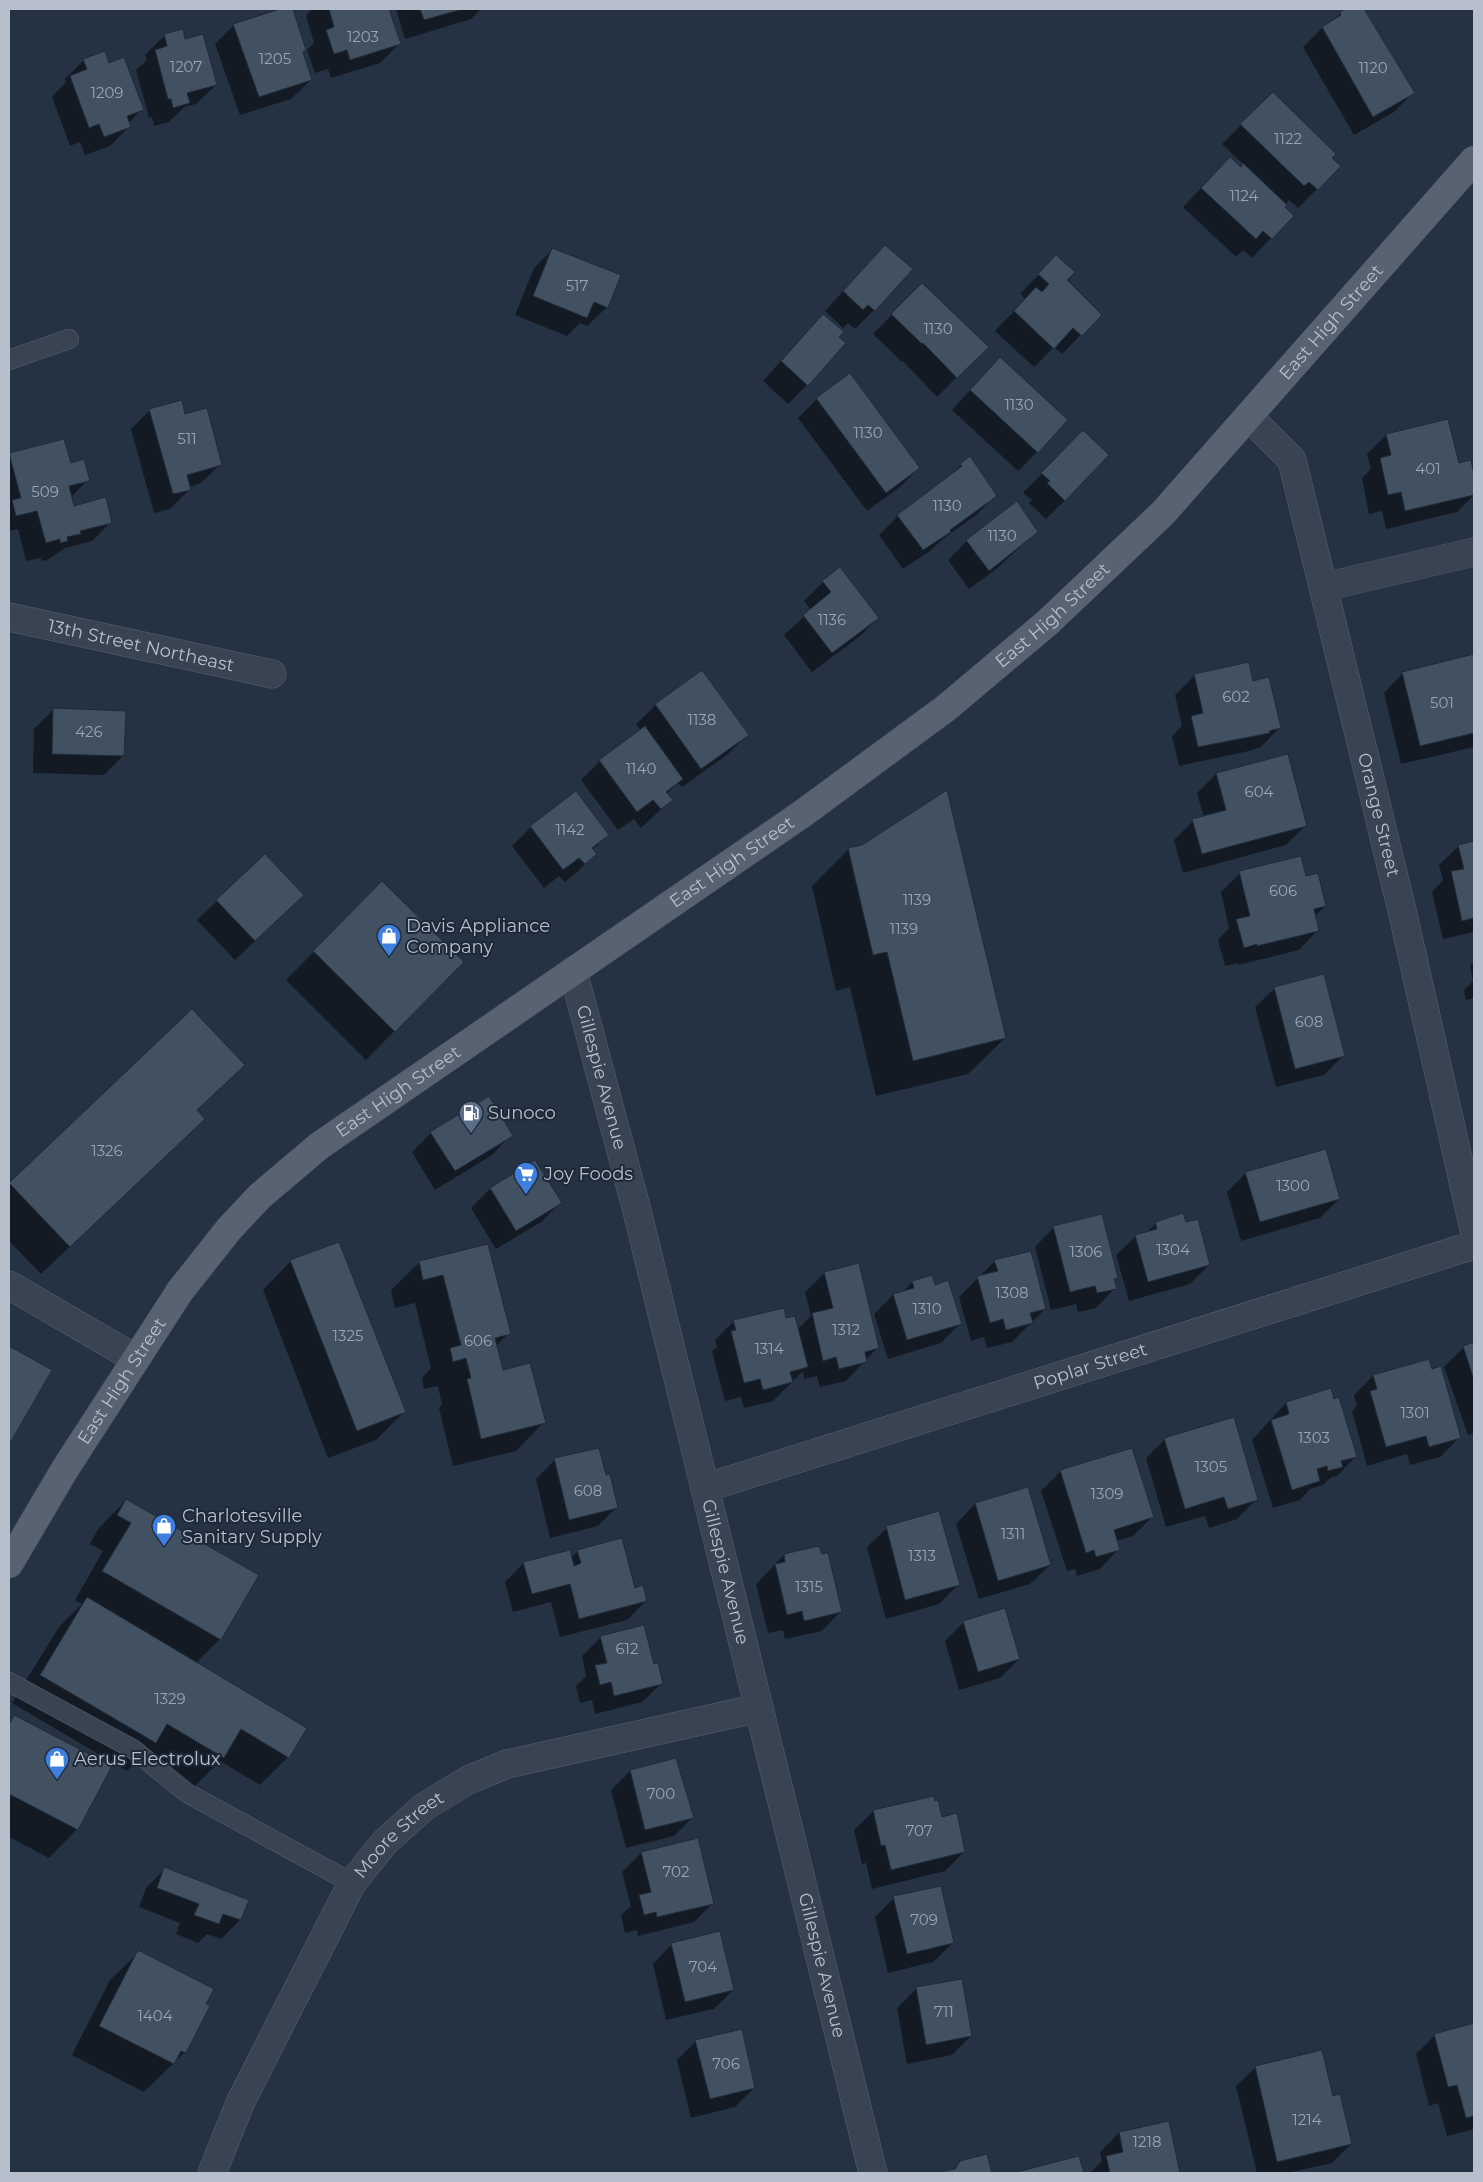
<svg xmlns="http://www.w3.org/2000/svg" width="1483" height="2182" font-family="Montserrat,sans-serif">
<rect width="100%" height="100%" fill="#253243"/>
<g fill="#0007">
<polygon points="284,9 292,9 305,50 302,53 311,80 291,99 240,115 215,44 234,25"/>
<polygon points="312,9 388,9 399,44 380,63 331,78 328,69 315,73 307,50 314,43 306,15"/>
<polygon points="396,9 481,9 471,19 405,39"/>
<polygon points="1347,9 1362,9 1413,93 1394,112 1354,135 1303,47 1322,28"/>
<polygon points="165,35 184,40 216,85 196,104 184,107 169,122 154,126 152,117 149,118 136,70 147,60 145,55"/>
<polygon points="84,60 109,64 142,109 128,124 129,127 110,146 85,155 80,142 70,146 52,97 66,82 65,79"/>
<polygon points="1273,93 1330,158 1317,189 1298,208 1289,200 1285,204 1284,207 1292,216 1271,238 1252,258 1243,250 1236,257 1183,207 1211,178 1240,168 1244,165 1222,144"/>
<polygon points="553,249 607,307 587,326 580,323 567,336 515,315 534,268"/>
<polygon points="1056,257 1066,280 1100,315 1062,354 1054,347 1034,367 995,331 1026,299 1020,294"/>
<polygon points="866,266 874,310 855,329 848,323 843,328 825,311"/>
<polygon points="922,284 987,347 937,397 903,361 902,362 873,334"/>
<polygon points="804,335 807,385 788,404 763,381"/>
<polygon points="981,378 1037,452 1018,471 952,410"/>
<polygon points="817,399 919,468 900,487 867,511 798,418"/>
<polygon points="150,410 184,415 221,464 201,483 189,487 190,489 170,509 154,513 131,429"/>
<polygon points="1386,435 1458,464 1470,461 1474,481 1474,495 1457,512 1386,529 1382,511 1369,514 1362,478 1371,469 1367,454"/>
<polygon points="1064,451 1065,500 1046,519 1029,503 1032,500 1023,493"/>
<polygon points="10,454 70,464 88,480 70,498 73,507 111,522 92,541 65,548 47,560 41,561 41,558 26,561 18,529 9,531"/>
<polygon points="961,465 995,496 976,515 943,539 930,551 903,569 879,535 898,516 944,481"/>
<polygon points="1036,532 995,570 969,589 948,560 967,541"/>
<polygon points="823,582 878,618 859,637 812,672 784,635 811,610 804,601"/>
<polygon points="1474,656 1474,747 1401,764 1384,693 1403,673"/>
<polygon points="1248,663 1253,683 1280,727 1261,747 1249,751 1179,766 1172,736 1182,726 1175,695 1194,676"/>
<polygon points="702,672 747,735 728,754 682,787 678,783 666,794 671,800 641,828 634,819 618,830 581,780 600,761 641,731 636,724 656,705"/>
<polygon points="53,710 123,756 104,775 33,773 34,729"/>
<polygon points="1216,774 1305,826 1286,845 1183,873 1174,840 1193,821 1204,818 1197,793"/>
<polygon points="531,827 608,835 592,850 595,854 576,873 565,882 559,876 544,888 512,846"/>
<polygon points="1474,842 1474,932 1443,939 1432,892 1443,880 1439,865 1459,846"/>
<polygon points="863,846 1005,1038 968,1074 876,1096 850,987 836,991 812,886 848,850"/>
<polygon points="265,856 283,914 235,960 197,920"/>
<polygon points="1240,873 1305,877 1325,906 1314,917 1318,930 1299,950 1238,965 1238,963 1225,966 1218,940 1229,928 1221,892"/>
<polygon points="354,911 462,962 366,1060 286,980"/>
<polygon points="1474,962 1474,998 1466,1000 1464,990 1473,981 1470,966"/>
<polygon points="1275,988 1343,1056 1324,1075 1276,1087 1255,1007"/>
<polygon points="192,1011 244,1065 196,1111 175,1147 41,1274 9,1241 9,1184"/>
<polygon points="431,1133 511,1135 492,1155 435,1190 412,1152"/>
<polygon points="535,1161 560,1203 541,1222 496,1249 471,1208 490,1189"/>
<polygon points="1246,1173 1339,1199 1320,1218 1241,1241 1227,1192"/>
<polygon points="1156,1223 1209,1265 1190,1284 1129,1301 1116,1255 1136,1236 1145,1234"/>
<polygon points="1054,1227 1117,1278 1114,1281 1115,1288 1096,1308 1078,1312 1076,1304 1051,1310 1035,1247"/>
<polygon points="487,1245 509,1333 496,1346 502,1372 544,1422 516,1451 453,1466 439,1408 442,1405 438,1386 424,1389 422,1378 431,1368 415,1303 395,1308 391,1290 420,1262"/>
<polygon points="291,1261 404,1412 376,1440 328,1458 263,1290"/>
<polygon points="995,1261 1045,1309 1012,1342 987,1348 984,1337 971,1341 959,1297"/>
<polygon points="825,1273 877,1348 846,1381 820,1387 817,1376 804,1379 803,1371 773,1401 744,1408 741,1397 725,1401 712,1351 717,1347 715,1340 734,1321 785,1319 797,1330 811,1316 805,1292"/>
<polygon points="931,1276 934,1286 961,1323 941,1343 888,1359 874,1314 893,1295 903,1292 912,1282"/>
<polygon points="1474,1344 1474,1433 1468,1435 1444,1367 1464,1347"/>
<polygon points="9,1348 50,1371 9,1443"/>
<polygon points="1373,1376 1459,1438 1440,1457 1410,1465 1407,1454 1367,1466 1352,1411 1357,1406 1354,1395"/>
<polygon points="1286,1403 1356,1456 1337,1476 1331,1477 1323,1485 1310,1489 1300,1500 1273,1508 1252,1440"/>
<polygon points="1165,1439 1256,1500 1237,1519 1209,1528 1205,1516 1166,1527 1146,1458"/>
<polygon points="1131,1450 1152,1517 1133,1536 1116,1541 1119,1549 1100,1569 1077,1576 1075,1569 1067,1571 1041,1491 1060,1472"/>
<polygon points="555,1460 605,1476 617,1507 598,1526 550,1538 536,1479"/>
<polygon points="126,1500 257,1575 220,1639 196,1663 288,1757 260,1785 220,1761 195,1786 143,1755 127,1771 12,1703 59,1627 82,1604 75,1600 103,1551 90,1544 98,1529"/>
<polygon points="975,1504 1050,1565 1030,1584 979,1599 956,1524"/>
<polygon points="887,1528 958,1585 939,1604 886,1619 867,1547"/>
<polygon points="578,1551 634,1590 646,1601 627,1620 560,1637 551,1602 513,1612 505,1582 524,1563 571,1558"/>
<polygon points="784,1555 841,1611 822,1631 785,1639 783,1630 768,1633 756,1584"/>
<polygon points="964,1622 1019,1659 1000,1678 959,1690 945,1641"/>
<polygon points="601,1637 653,1666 662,1683 642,1702 595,1714 592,1700 580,1703 576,1686 586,1676 582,1656"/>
<polygon points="14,1717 77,1829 49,1858 9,1837 9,1722"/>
<polygon points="630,1771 693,1817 674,1836 626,1848 611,1790"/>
<polygon points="874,1811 941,1818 964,1852 945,1871 872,1889 866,1863 862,1864 854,1830"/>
<polygon points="641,1853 713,1903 694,1922 638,1936 637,1930 625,1933 621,1915 631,1906 622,1872"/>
<polygon points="165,1869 247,1901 240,1920 221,1939 207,1934 198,1943 176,1934 180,1923 139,1907 146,1888"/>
<polygon points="894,1898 953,1943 933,1962 888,1973 875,1917"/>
<polygon points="672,1944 733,1990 714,2009 666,2020 653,1964"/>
<polygon points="139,1952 185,2052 144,2092 72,2055 110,1980"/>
<polygon points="916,1989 971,2036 952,2055 907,2064 897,2008"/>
<polygon points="1474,2025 1474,2129 1447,2136 1438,2103 1429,2106 1416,2054 1435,2035"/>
<polygon points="696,2041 754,2088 735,2107 691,2118 677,2060"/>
<polygon points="1256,2067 1333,2097 1351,2144 1332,2163 1287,2173 1257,2173 1236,2086"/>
<polygon points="1168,2122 1179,2173 1090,2173 1102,2161 1100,2152 1119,2133"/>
<polygon points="986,2155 990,2173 941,2173 951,2171 961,2162"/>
<polygon points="1078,2158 1082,2173 1017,2173"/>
</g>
<g fill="#415162" stroke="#202b3a">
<polygon points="280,9 293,9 306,50 303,52 312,80 259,97 233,24"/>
<polygon points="329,9 389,9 401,44 350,60 347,50 334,54 326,30 334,27"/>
<polygon points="420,9 463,9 424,20"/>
<polygon points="1345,9 1364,9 1415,93 1373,117 1322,27 1341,15 1340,12"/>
<polygon points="183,29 185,39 203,34 217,85 187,93 190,103 173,108 171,99 168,99 155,50 167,46 164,34"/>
<polygon points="105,51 109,63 124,57 144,110 127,116 131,127 104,137 99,124 89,128 70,76 87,69 83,59"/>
<polygon points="1273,92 1336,154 1332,158 1341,166 1318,190 1309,182 1304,186 1240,124"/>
<polygon points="1230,157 1241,167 1243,163 1287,205 1285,207 1294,216 1272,239 1263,231 1256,239 1201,188"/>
<polygon points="885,245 913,269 875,311 868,305 863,310 843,291"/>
<polygon points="552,248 621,275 608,308 594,302 587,318 533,296"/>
<polygon points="1056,255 1075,272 1067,280 1102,315 1082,336 1073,328 1054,349 1014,311 1036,287 1042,292 1049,284 1038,274"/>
<polygon points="922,283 989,347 957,378 923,343 922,344 891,314"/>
<polygon points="823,314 844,332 839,337 846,343 808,386 781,361"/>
<polygon points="1000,357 1068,420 1038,453 970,390"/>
<polygon points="850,373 920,468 886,493 816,398"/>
<polygon points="182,400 185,414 207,408 222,465 187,475 191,490 173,494 149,409"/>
<polygon points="1448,419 1459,463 1471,460 1474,475 1474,495 1405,511 1401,492 1388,495 1380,458 1391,455 1386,434"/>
<polygon points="1083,430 1109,455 1065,501 1047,483 1050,481 1041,473"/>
<polygon points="64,439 71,463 84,459 90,481 69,486 74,506 106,497 112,523 80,531 81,534 67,537 68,541 60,543 60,539 46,543 37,511 16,516 12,500 21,498 9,453"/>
<polygon points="970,456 997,496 950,530 951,532 923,550 897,515 962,466 960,464"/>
<polygon points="1017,501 1038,532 989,571 966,540"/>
<polygon points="840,567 879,618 832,653 803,615 831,592 822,581"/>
<polygon points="1474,654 1474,733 1420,746 1402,672"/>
<polygon points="1249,662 1253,681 1269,677 1281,728 1269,731 1270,733 1198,747 1191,716 1203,713 1194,674"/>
<polygon points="702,670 749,735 701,769 655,704"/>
<polygon points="53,708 126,711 124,756 52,754"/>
<polygon points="645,726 683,779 666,792 673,800 661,809 653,800 637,812 599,760"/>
<polygon points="1288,754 1307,826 1202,854 1192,819 1226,810 1216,773"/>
<polygon points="947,790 1006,1038 913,1061 887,952 873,955 848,848 862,845"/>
<polygon points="576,791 609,835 592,848 597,854 585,864 579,858 563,870 530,826"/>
<polygon points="1474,841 1474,918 1462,921 1451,871 1464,869 1458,845"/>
<polygon points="265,854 304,895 255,941 216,900"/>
<polygon points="1301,856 1306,876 1318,873 1326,906 1314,909 1319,931 1257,946 1257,944 1244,948 1236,919 1250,916 1239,871"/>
<polygon points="382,881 464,962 395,1032 313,951"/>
<polygon points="1324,974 1345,1056 1295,1069 1274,987"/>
<polygon points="192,1009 245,1065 197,1110 205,1119 70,1247 9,1183"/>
<polygon points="489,1096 513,1136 455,1171 430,1132"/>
<polygon points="1326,1149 1340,1199 1260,1222 1245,1172"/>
<polygon points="535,1160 562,1203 516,1231 490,1188"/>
<polygon points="1183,1213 1186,1222 1198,1219 1210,1265 1148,1282 1135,1235 1157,1229 1155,1222"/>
<polygon points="1102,1214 1118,1278 1114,1279 1117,1289 1097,1293 1095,1286 1070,1292 1053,1226"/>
<polygon points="339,1242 406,1412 357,1431 290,1260"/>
<polygon points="488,1244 511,1334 495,1338 503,1370 530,1363 546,1423 481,1439 467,1379 471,1378 466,1358 453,1362 450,1348 461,1345 443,1275 423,1280 419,1261"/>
<polygon points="1031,1251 1046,1309 1030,1313 1033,1323 1006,1330 1003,1319 990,1323 977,1276 998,1271 994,1260"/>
<polygon points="859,1263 879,1348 865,1352 867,1362 839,1369 836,1357 823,1361 812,1313 833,1308 824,1272"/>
<polygon points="932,1275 935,1285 948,1280 962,1324 907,1340 893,1294 914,1288 912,1281"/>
<polygon points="784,1308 786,1318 795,1316 808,1367 790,1372 793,1382 763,1390 760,1379 744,1383 731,1331 736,1330 733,1320"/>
<polygon points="1474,1342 1474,1380 1463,1346"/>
<polygon points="9,1346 52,1370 9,1445"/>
<polygon points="1429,1359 1432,1369 1441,1366 1461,1438 1429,1447 1426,1436 1386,1447 1370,1391 1377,1389 1373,1375"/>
<polygon points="1331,1388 1334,1399 1339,1397 1357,1457 1341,1461 1343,1467 1328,1471 1327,1466 1317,1469 1320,1481 1292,1490 1271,1420 1289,1414 1286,1402"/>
<polygon points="1234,1417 1258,1500 1228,1509 1224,1497 1185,1509 1164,1438"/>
<polygon points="599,1448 606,1475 610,1474 618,1508 569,1520 554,1458"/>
<polygon points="1132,1448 1154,1517 1114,1530 1120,1550 1096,1557 1094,1550 1086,1553 1060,1470"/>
<polygon points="1028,1487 1051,1565 998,1581 975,1503"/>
<polygon points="126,1499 259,1575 221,1640 102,1571 131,1523 117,1515"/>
<polygon points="939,1511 960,1585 905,1600 886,1526"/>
<polygon points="622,1538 635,1588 643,1585 647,1601 579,1619 570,1584 532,1594 523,1562 570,1550 574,1566 581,1563 577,1550"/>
<polygon points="819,1546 822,1554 828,1553 842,1612 804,1621 802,1611 787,1615 775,1564 785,1562 784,1554"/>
<polygon points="87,1597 307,1728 289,1758 241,1729 224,1758 167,1724 156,1743 40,1675"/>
<polygon points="1005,1608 1020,1659 978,1672 963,1621"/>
<polygon points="644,1625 654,1664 658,1663 663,1684 614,1696 611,1682 600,1685 595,1665 607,1663 600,1636"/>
<polygon points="14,1715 112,1766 78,1830 9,1794 9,1725"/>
<polygon points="676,1758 694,1818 645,1830 630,1770"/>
<polygon points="934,1796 935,1801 938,1800 942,1817 957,1813 965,1852 891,1870 885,1845 881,1846 873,1810"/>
<polygon points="698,1838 714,1904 657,1917 656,1912 644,1915 639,1895 651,1892 641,1852"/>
<polygon points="164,1867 249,1900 241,1920 223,1914 219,1924 194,1915 199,1904 157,1888"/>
<polygon points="941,1886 954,1943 907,1954 893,1896"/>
<polygon points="720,1931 734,1990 685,2002 671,1943"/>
<polygon points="138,1950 214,1989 206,2004 210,2006 186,2053 181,2051 174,2064 99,2026"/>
<polygon points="962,1979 972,2036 926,2045 916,1987"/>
<polygon points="1474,2023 1474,2116 1466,2118 1457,2085 1448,2087 1434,2034"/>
<polygon points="742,2029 755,2088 710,2099 695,2040"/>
<polygon points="1322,2050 1333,2096 1340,2094 1352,2144 1277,2162 1255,2066"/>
<polygon points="1169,2121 1180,2173 1110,2173 1106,2156 1123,2152 1119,2132"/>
<polygon points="987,2154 992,2173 936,2173 955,2169 960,2161"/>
<polygon points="1079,2156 1084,2173 1013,2173"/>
</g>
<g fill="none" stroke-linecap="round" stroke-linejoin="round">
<defs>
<g id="lane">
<polyline points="9,360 69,339"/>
<polyline points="9,1682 133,1749 187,1793 352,1883"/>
</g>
<g id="street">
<path id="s1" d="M1249 417 1292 460 1401 906 1474 1229"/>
<polyline points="1324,587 1474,552"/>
<path id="s2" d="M9 617 272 674"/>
<path id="s3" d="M573 971 636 1207 873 2173"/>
<polyline points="9,1285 136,1359"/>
<path id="s4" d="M705 1488 1474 1245"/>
<path id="s5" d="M212 2173 241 2101 352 1883 385 1842 424 1807 468 1780 507 1764 759 1708"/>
</g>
<g id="primary">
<path id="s6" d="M9 1564 65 1469 180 1291 229 1229 260 1196 319 1146 802 814 946 708 1047 623 1163 513 1474 160"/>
</g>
</defs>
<use href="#lane" stroke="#586270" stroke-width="20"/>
<use href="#street" stroke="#586270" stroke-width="29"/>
<use href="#primary" stroke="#434d5c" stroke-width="29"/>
<use href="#lane" stroke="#394452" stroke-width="19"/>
<use href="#street" stroke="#394452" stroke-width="28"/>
<use href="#primary" stroke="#586372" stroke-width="28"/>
</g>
<defs>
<symbol id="shop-pin" viewBox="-11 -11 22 30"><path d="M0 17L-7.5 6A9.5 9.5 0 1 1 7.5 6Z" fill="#3f7fe0" stroke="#1e2938"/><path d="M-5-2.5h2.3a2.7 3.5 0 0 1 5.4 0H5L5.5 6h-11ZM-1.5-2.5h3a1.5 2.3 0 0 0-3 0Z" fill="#fff"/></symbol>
<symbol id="fuel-pin" viewBox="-11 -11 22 30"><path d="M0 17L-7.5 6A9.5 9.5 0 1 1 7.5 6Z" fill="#5c6f8a" stroke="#1e2938"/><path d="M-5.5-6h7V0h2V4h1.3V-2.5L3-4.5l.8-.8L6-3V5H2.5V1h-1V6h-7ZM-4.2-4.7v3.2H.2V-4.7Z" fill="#fff"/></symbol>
<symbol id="supermarket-pin" viewBox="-11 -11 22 30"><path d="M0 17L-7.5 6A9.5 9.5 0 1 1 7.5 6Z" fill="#3f7fe0" stroke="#1e2938"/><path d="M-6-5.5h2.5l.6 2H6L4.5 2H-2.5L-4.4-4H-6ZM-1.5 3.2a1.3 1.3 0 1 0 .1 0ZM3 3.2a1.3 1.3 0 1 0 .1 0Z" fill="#fff"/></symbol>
</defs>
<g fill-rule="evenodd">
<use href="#shop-pin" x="375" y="922" width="28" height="38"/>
<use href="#fuel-pin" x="457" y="1099" width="28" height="38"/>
<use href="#supermarket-pin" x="512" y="1160" width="28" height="38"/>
<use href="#shop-pin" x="150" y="1512" width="28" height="38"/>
<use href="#shop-pin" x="43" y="1745" width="28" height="38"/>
</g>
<g text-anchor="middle" stroke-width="4" stroke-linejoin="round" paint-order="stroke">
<g font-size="15" fill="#9aa4b2">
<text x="363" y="42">1203</text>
<text x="275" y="64">1205</text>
<text x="186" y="72">1207</text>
<text x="1373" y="73">1120</text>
<text x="107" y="98">1209</text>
<text x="1288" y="144">1122</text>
<text x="1244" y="201">1124</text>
<text x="577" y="291">517</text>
<text x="938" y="334">1130</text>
<text x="1019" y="410">1130</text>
<text x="868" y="438">1130</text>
<text x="187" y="444">511</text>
<text x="1428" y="474">401</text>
<text x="45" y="497">509</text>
<text x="947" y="511">1130</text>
<text x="1002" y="541">1130</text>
<text x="832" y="625">1136</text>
<text x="1236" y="702">602</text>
<text x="1442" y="708">501</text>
<text x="702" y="725">1138</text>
<text x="89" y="737">426</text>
<text x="641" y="774">1140</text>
<text x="1259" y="797">604</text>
<text x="570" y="835">1142</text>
<text x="1283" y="896">606</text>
<text x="917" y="905">1139</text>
<text x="904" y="934">1139</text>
<text x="1309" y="1027">608</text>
<text x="107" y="1156">1326</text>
<text x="1293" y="1191">1300</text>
<text x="1173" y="1255">1304</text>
<text x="1086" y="1257">1306</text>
<text x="1012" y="1298">1308</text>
<text x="927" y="1314">1310</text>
<text x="846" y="1335">1312</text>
<text x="348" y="1341">1325</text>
<text x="478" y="1346">606</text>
<text x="769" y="1354">1314</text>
<text x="1415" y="1418">1301</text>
<text x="1314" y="1443">1303</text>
<text x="1211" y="1472">1305</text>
<text x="588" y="1496">608</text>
<text x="1107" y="1499">1309</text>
<text x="1013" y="1539">1311</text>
<text x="922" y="1561">1313</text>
<text x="809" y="1592">1315</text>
<text x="627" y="1654">612</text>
<text x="170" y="1704">1329</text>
<text x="661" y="1799">700</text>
<text x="919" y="1836">707</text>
<text x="676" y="1877">702</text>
<text x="924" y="1925">709</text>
<text x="703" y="1972">704</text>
<text x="944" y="2017">711</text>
<text x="155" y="2021">1404</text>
<text x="726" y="2069">706</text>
<text x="1307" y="2125">1214</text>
<text x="1147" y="2147">1218</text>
</g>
<g font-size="18" fill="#b7bfcc" stroke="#1e2938">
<text dy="6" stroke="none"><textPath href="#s6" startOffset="1835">East High Street</textPath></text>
<text dy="6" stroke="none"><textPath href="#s6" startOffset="1430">East High Street</textPath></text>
<text dy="6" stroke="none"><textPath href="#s2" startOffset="135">13th Street Northeast</textPath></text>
<text dy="6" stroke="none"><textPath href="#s1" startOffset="426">Orange Street</textPath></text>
<text dy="6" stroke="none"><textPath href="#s6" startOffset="1025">East High Street</textPath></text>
<text dy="6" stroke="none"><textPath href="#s3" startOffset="110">Gillespie Avenue</textPath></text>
<text dy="6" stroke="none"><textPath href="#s6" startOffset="620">East High Street</textPath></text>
<text dy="6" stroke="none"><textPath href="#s4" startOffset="404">Poplar Street</textPath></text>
<text dy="6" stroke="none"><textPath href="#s6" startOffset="215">East High Street</textPath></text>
<text dy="6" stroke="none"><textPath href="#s3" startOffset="620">Gillespie Avenue</textPath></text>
<text dy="6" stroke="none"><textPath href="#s5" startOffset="390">Moore Street</textPath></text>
<text dy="6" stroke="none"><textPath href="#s3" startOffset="1025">Gillespie Avenue</textPath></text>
</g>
<g font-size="18" fill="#b7bfcc" stroke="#1e2938" text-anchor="start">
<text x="406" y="932">Davis Appliance<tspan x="406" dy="21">Company</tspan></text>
<text x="488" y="1119">Sunoco</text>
<text x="544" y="1180">Joy Foods</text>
<text x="182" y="1522">Charlotesville<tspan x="182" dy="21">Sanitary Supply</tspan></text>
<text x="74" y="1765">Aerus Electrolux</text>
</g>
</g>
<rect width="1483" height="2182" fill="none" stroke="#b7bfcc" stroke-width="20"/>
</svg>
